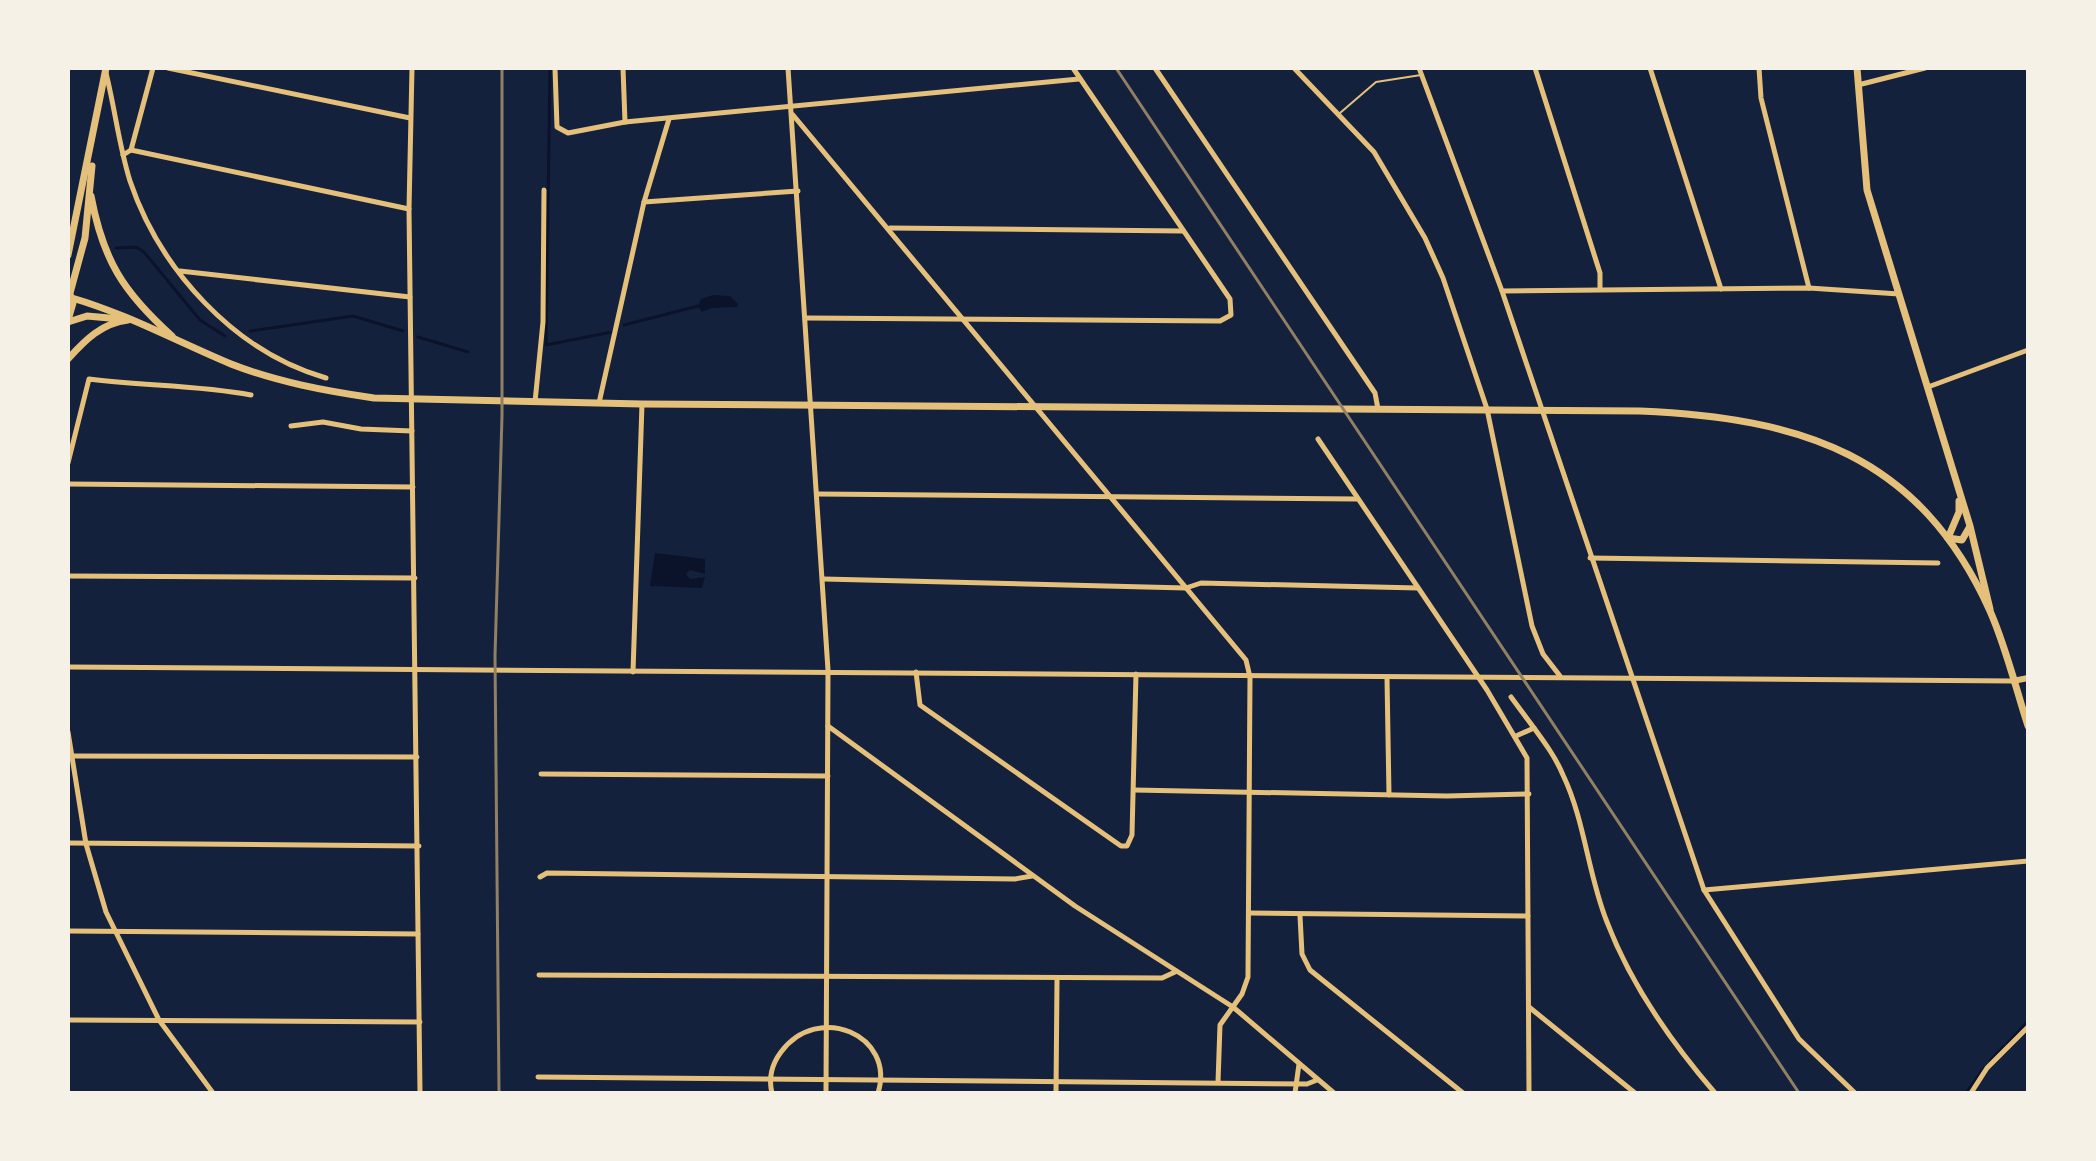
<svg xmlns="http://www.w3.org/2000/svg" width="2096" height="1161" font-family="Jost,sans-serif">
<rect width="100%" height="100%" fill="#14213d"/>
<g fill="#0b132b">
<polygon points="713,295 730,296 738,304 737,307 712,308 702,312 698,306 701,299"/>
<polygon points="655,553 705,559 705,574 690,570 686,574 690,579 705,577 702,588 650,586"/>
</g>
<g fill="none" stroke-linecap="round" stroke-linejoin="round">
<g stroke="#0b132b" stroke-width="3">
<polyline points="550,68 546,345 612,332"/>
<polyline points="116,248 136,247 144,252 200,320 225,336"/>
<polyline points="624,325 698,306"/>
<polyline points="250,331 353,316 403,331"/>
<polyline points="418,337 468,352"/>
<polyline points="2007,1044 2028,1021"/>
<polyline points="1990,1061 2004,1046"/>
<polyline points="1966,1093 1985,1067"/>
</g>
<polyline stroke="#e5c07b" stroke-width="2" points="1340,113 1376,82 1421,75"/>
<g stroke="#e5c07b" stroke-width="5">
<polyline points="168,68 410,118"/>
<polyline points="412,68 409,209 420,1093"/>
<polyline points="555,68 557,127 568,133 625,122 1079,79"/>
<polyline points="623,68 625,122"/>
<polyline points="788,68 828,670 826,1093"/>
<polyline points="1155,68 1375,393 1378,409"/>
<polyline points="1294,68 1374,152 1425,238 1443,278 1487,409 1532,626 1543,654 1560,676"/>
<polyline points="1419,68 1502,291 1704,890 1799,1039 1855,1093"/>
<polyline points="1535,68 1600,273 1600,289"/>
<polyline points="1650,68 1721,289"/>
<polyline points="1759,68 1761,98 1809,288"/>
<path d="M106 73C115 109 119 146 130 181 160 270 235 352 326 378"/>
<polyline points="1858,85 1925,68"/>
<polyline points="793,115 1246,660 1250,677 1248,977 1242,994 1220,1025 1218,1082"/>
<polyline points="131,150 153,68"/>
<polyline points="123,155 131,150 409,209"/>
<polyline points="644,202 798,191"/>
<polyline points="890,228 1183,231"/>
<polyline points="180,271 410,297"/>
<polyline points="1502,291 1809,288 1899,294"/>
<polyline points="807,318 1220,321 1231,315 1230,299 1073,68"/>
<polyline points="1928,387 2028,350"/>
<polyline points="535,402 543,322 544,190"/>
<polyline points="599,403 644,202 669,119"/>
<polyline points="291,426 323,422 361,429 412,431"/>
<polyline points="1318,439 1487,690 1527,758 1529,1093"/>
<path d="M68 463 89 379C143 386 198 385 251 395"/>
<polyline points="68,484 413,487"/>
<polyline points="818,494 1357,499"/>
<polyline points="1590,558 1938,563"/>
<polyline points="68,576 415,578"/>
<polyline points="824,579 1186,588 1201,583 1418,588"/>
<polyline points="68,667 2013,681"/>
<polyline points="633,672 642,404"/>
<polyline points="916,672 920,705 1121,846 1127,846 1132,835 1136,674"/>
<polyline points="1387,678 1389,795"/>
<polyline points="1511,697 1534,728"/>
<polyline points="828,726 1075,906 1233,1007 1334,1093"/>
<polyline points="68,732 86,844 106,912 159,1020 213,1093"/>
<path d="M1516 736 1534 728C1545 743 1556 758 1563 775 1585 821 1588 875 1607 922 1631 985 1671 1042 1715 1093"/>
<polyline points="71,756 417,757"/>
<polyline points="541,774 828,776"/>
<polyline points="1134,790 1447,796 1529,794"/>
<polyline points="68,843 419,846"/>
<polyline points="540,877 547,873 1015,879 1032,876"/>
<polyline points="1704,890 2028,861"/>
<polyline points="1249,913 1528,916"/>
<polyline points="1300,916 1302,954 1310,970 1463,1093"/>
<polyline points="68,931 418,934"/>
<polyline points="539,975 1162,978 1175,972"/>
<polyline points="1529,1007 1635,1093"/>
<polyline points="68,1020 420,1022"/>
<polyline points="538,1077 1307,1084 1317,1080"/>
<path d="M772 1093C768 1077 772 1064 781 1052 818 1002 896 1035 878 1093"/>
<polyline points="1056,1093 1057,980"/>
<polyline points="1295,1093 1299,1064"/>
<polyline points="1971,1093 1987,1068 2028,1027"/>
</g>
<polyline stroke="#e5c07b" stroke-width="6" points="2013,681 2028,678"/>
<g stroke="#e5c07b" stroke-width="7">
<polyline points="1857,68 1867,190 1970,526 1990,609"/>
<path d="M91 196C103 260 123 292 172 336"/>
<polyline points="68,255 106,68"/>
<polyline points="70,293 85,238 92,166"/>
<polyline points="1959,501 1959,512 1948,538 1962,540 1969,528"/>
</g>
<g stroke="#e5c07b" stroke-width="7">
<polyline points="68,289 73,303 68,320"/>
<path d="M72 298C127 314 178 342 231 364 277 382 326 391 374 398L642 404 1640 411C1801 418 1919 454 1990 611 2006 647 2016 689 2028 726"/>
<polyline points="68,322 87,316 120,319"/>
<path d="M68 359C85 340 102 323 128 320"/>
</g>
<g stroke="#918062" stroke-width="3">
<polyline points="1116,68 1799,1093"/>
<polyline points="499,1093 495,656 502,416 502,68"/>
</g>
</g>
<rect width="2096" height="1161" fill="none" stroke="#f6f1e7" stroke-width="140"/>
</svg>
